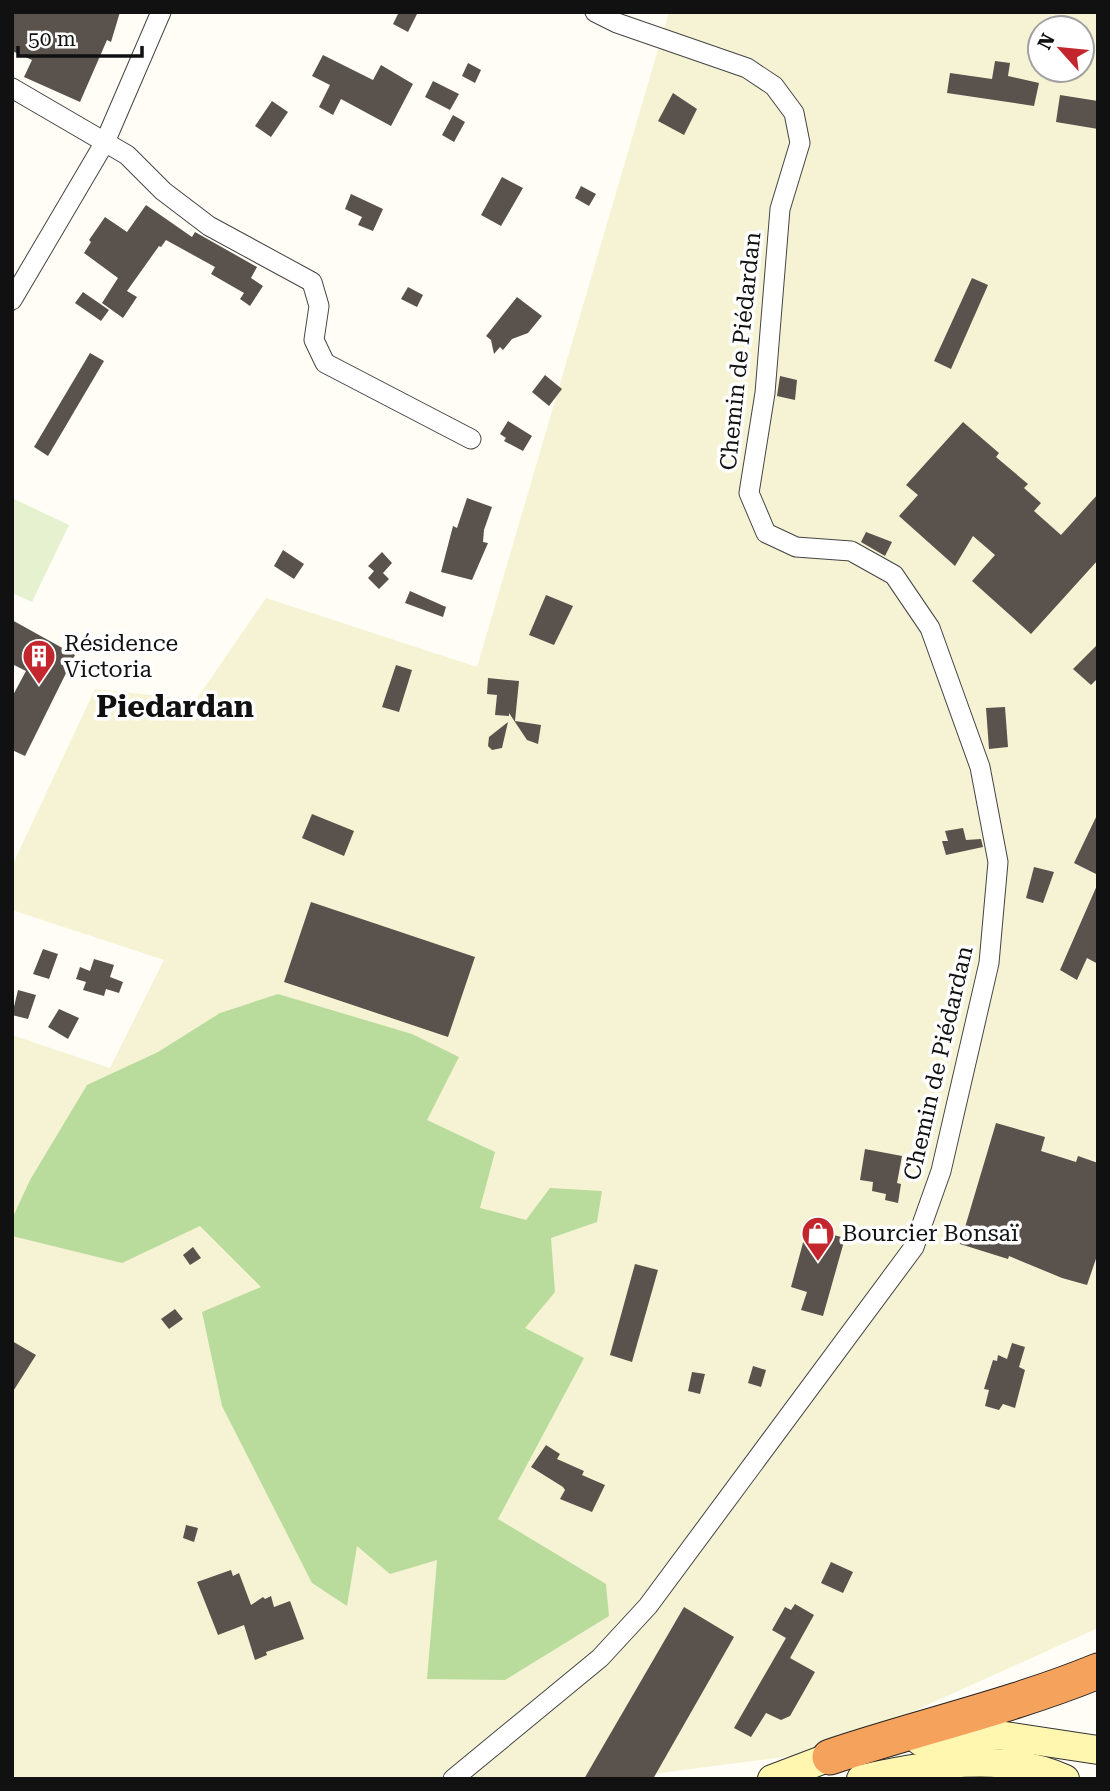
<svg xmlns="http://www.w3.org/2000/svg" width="1110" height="1791" font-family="'Roboto Serif',serif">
<rect width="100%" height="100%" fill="#fffdf5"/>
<path fill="#f6f3d4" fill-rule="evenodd" d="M669 12H1098V1628L823 1752 614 1779H12V1035L110 1068 164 960 12 910V866L95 689 196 700 266 598 477 667ZM1040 28H1082V70H1040Z"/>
<polygon fill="#b9dc9c" points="278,994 412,1034 459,1057 427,1120 495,1152 480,1208 526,1220 550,1188 602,1191 597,1222 551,1238 555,1292 525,1328 584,1358 498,1519 606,1584 609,1616 505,1680 427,1679 437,1560 390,1574 357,1546 347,1606 312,1583 222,1406 202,1312 261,1287 200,1226 122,1263 12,1236 12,1219 30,1180 87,1085 158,1052 220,1013"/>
<polygon fill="#e6f2cf" points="12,498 69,525 32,602 12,593"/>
<g fill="#5a524d">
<polygon points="12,12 120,12 111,42 107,40 80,102 24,77 32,60 12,51"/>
<polygon points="399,12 418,12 408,32 393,24"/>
<polygon points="323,55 373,80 381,65 413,84 391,126 341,99 333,115 319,107 330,85 312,76"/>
<polygon points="995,61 1010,63 1008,76 1039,83 1034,106 947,93 950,73 992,79"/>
<polygon points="468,63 481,70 475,83 462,76"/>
<polygon points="433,81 459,94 450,110 425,97"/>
<polygon points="673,93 697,109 684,135 658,121"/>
<polygon points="1060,95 1098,101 1098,129 1056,122"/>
<polygon points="272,101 288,112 271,137 255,126"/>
<polygon points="453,115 465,122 454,142 442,135"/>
<polygon points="502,177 523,188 501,226 481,215"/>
<polygon points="581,186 596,194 589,206 575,198"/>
<polygon points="351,194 383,209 373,231 358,225 362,217 345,209"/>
<polygon points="146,205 192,237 195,232 257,267 251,278 263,286 250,306 240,299 244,293 211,274 215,267 166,240 161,247 159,246 127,291 137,297 123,318 102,303 118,278 84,253 91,242 89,240 105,217 127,232"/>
<polygon points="972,278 988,285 951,369 934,361"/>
<polygon points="408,287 423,295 417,307 401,299"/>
<polygon points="83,292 109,310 101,321 75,303"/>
<polygon points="517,297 542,316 528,333 512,339 503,350 500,347 494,354 491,340 486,336"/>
<polygon points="90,353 104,361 48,456 34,447"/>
<polygon points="545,375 562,389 549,406 532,392"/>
<polygon points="780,376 797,380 795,400 777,396"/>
<polygon points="508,421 532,436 523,451 504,441 506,438 500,434"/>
<polygon points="963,422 999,453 996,457 1028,484 1024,488 1041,503 1034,511 1061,535 1098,494 1098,560 1031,634 972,581 995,555 973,536 955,566 899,516 918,495 906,485"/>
<polygon points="467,498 492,507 484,530 483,542 488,543 472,580 441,572 453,526 457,528"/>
<polygon points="866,532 892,542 885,556 861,542"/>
<polygon points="283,550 304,564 294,579 274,566"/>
<polygon points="382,552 392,563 383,573 389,579 379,589 368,578 374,571 368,566"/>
<polygon points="410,591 446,607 443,617 405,603"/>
<polygon points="546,595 573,606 554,645 529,635"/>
<polygon points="12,620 75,655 25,756 12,750 12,697 26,671 12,664"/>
<polygon points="1098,644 1098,678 1091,685 1073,669"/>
<polygon points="396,665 412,670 399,712 382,707"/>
<polygon points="488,678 519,681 515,721 541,725 538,744 527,740 509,713 509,716 495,715 497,695 487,694"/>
<polygon points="1005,707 1008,747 989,749 986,708"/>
<polygon points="508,722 502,748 492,750 488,746 489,737"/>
<polygon points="1098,813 1098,875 1074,863"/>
<polygon points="312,814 354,831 344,856 302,838"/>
<polygon points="963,828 966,840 981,839 983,847 946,855 942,841 948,841 945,831"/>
<polygon points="1034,867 1054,872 1043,903 1026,898"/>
<polygon points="1098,883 1098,964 1087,958 1077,980 1060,970"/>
<polygon points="311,902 475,957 448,1037 284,982"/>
<polygon points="43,949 58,954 49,979 33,974"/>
<polygon points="94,959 114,965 110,977 123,982 119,993 106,989 104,996 83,990 86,982 76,979 80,967 90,971"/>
<polygon points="18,990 36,995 28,1019 12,1015"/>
<polygon points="59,1009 79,1018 68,1039 48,1027"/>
<polygon points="996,1123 1045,1137 1041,1151 1076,1162 1078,1156 1098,1163 1098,1253 1087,1285 1062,1278 1009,1256 1008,1259 960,1244"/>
<polygon points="865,1149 902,1156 897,1183 901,1184 898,1203 885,1200 886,1194 872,1191 873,1182 860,1180"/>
<polygon points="807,1228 845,1238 823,1316 801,1310 807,1292 791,1287"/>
<polygon points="193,1247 201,1258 190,1265 183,1255"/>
<polygon points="635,1264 658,1270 632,1362 610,1355"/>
<polygon points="175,1309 183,1319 169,1329 161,1319"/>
<polygon points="12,1341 36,1355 12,1393"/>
<polygon points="1012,1343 1025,1347 1019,1367 1025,1370 1015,1408 1003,1404 999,1410 985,1406 989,1390 984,1389 993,1360 997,1361 998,1355 1007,1359"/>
<polygon points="753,1366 766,1370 761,1387 748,1383"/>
<polygon points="692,1372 705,1374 700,1394 688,1391"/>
<polygon points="546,1445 560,1454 557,1459 584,1471 582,1475 605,1485 592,1512 560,1499 565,1490 563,1487 531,1467"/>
<polygon points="186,1525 198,1528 194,1542 183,1538"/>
<polygon points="831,1562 853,1572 843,1593 821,1583"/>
<polygon points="231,1570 233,1576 239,1573 251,1605 263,1597 265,1599 271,1596 274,1607 290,1601 304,1639 266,1652 267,1655 255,1660 244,1625 218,1635 197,1582"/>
<polygon points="795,1604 814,1615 790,1658 815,1672 790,1716 781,1720 766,1713 751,1737 734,1728 786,1638 772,1630 785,1607 791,1610"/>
<polygon points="684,1607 734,1637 653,1779 584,1779"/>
</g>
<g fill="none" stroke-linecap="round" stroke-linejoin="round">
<defs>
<g id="minor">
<polyline points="12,88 127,155 163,191 209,226 312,282 319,306 314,340 325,363 471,439"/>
<polyline points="12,300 105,142 161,12"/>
<polyline points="453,1779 600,1658 648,1606 914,1247 941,1171 989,963 998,862 980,767 930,628 894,575 851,551 796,547 766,533 749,493 765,393 780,209 800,143 794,113 774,86 747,68 617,23 595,12"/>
</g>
<g id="secondary">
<polyline points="920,1741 998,1735 1098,1750"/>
<polyline points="772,1779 830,1757 848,1754"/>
<path d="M861 1779C928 1765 1001 1750 1065 1779"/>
</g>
<path id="motorway" d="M830 1757C919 1727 1010 1707 1098 1671"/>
</defs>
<use href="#minor" stroke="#444" stroke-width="21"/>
<use href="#secondary" stroke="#333" stroke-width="30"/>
<use href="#motorway" stroke="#222" stroke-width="37"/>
<use href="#minor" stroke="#fff" stroke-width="19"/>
<use href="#secondary" stroke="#fff6b0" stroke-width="28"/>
<use href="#motorway" stroke="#f5a25d" stroke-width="35"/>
</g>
<defs>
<symbol id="building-pin" viewBox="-11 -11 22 30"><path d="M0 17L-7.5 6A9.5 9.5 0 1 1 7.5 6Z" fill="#c4262e" stroke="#fff"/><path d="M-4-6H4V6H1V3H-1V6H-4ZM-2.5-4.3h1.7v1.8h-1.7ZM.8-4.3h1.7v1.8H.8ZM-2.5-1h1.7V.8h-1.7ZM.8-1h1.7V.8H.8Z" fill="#fff"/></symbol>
<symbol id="shop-pin" viewBox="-11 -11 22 30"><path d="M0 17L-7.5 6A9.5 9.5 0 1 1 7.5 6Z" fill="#c4262e" stroke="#fff"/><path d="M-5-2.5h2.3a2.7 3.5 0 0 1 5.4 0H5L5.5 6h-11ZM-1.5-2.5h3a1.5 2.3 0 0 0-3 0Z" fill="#fff"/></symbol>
</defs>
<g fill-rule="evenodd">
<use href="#building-pin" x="20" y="637" width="38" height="52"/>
<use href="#shop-pin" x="799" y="1214" width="38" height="52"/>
</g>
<g text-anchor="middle" stroke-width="7" stroke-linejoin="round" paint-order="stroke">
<g font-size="23" fill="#111" stroke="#fff">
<text transform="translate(740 351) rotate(-84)" y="8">Chemin de Piédardan</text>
<text transform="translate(938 1063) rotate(-77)" y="8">Chemin de Piédardan</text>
</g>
<g font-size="23" fill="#111" stroke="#fff" text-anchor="start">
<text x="64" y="651">Résidence<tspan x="64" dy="26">Victoria</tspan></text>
<text x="842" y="1241">Bourcier Bonsaï</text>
</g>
<g font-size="30" font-weight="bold" fill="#111" stroke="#fff">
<text x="175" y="717">Piedardan</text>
</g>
</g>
<rect width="1110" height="1791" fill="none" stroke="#111111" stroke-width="28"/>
<g transform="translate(1061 49) rotate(297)"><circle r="33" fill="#ffffff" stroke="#a0a0a0" stroke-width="2"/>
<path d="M0-5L12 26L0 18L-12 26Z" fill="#c4262e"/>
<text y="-10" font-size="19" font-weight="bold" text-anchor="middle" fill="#111111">N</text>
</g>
<path d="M18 46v10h124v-10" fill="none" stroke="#111111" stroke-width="3.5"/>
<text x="28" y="46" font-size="21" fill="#111111" stroke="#ffffff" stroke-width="5" paint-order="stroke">50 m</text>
</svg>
